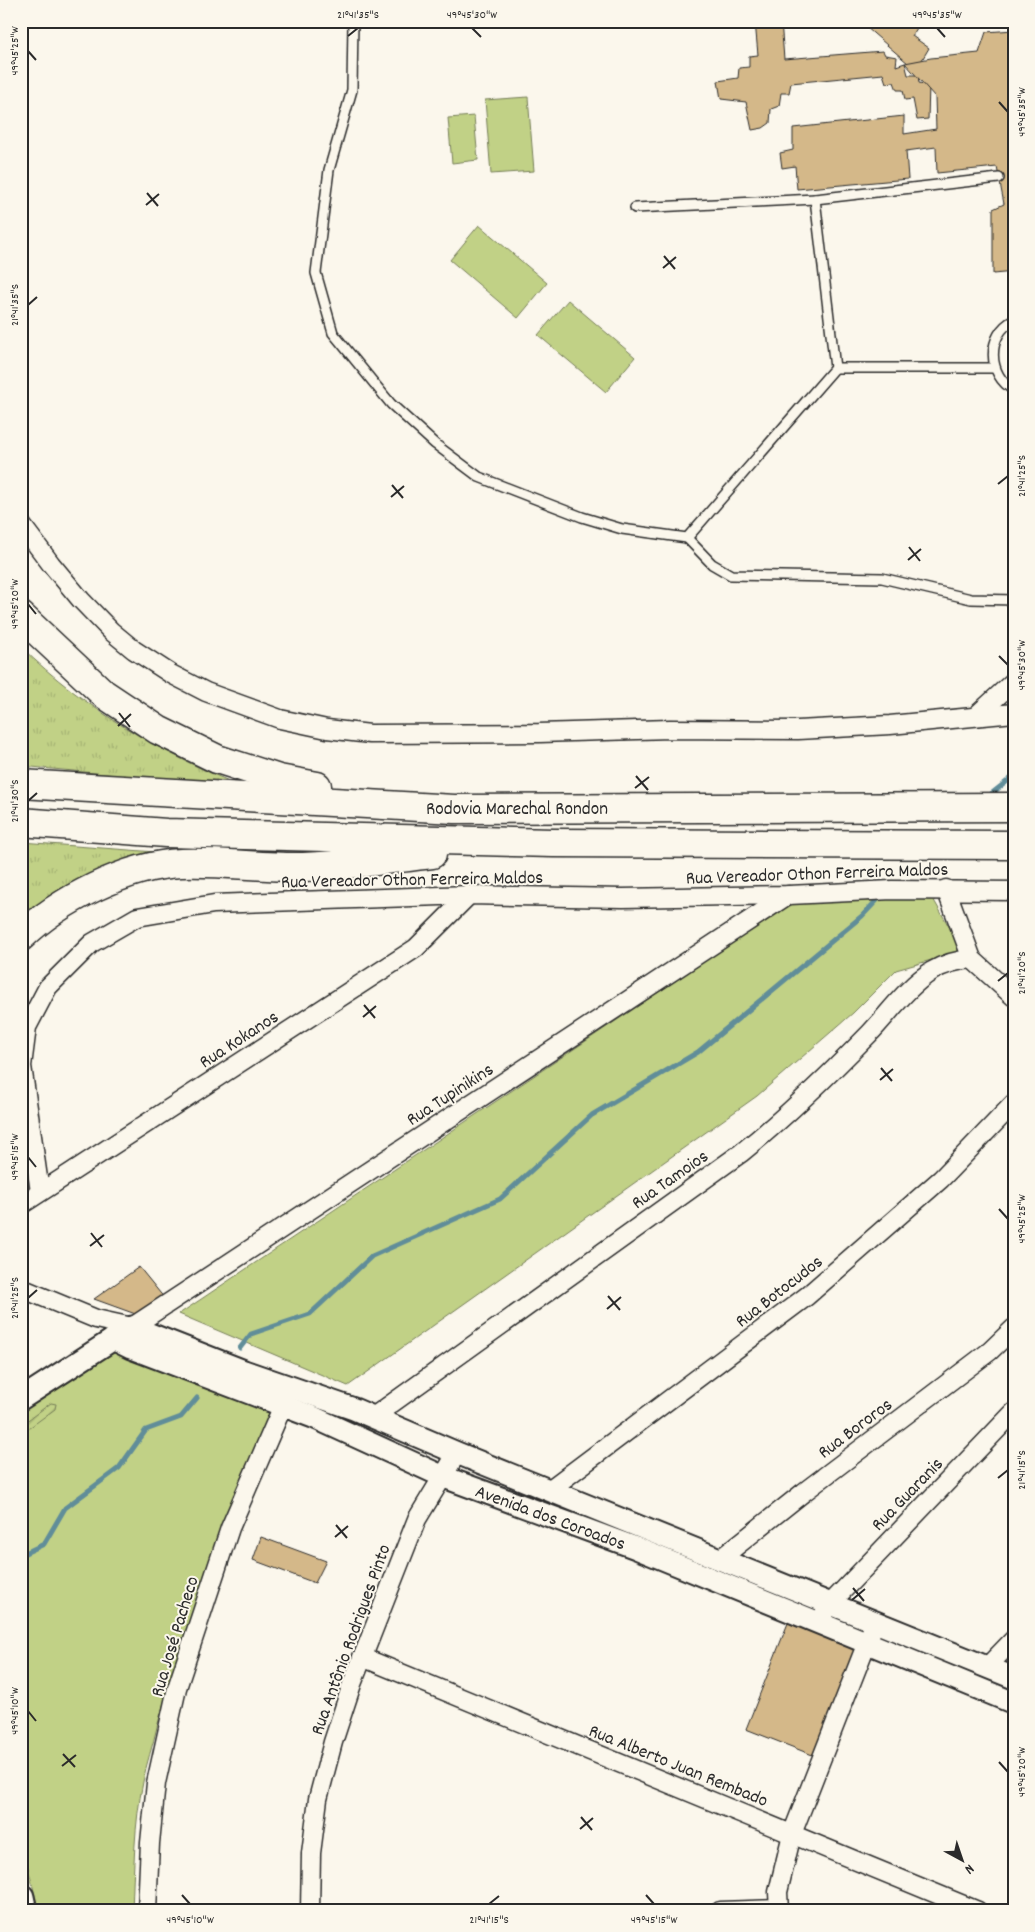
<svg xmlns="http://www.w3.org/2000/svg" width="1035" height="1932" font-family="Dekko,sans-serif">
<defs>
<pattern id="grass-tufts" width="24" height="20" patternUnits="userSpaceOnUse" patternTransform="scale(1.25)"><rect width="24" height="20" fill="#c1d186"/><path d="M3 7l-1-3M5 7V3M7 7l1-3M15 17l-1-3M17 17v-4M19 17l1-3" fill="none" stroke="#a6b474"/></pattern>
<pattern id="garden-furrows" width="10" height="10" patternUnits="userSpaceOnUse" patternTransform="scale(1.25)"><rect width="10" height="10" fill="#c1d186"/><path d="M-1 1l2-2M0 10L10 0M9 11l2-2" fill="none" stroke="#a6b474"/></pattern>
</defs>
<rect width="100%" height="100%" fill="#fbf7ec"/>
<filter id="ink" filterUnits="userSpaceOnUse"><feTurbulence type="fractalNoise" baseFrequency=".02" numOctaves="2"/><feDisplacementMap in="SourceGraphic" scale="10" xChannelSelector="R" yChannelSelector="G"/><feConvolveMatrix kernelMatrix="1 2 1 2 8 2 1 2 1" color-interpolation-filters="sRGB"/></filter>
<g filter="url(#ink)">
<g fill="url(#grass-tufts)" stroke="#767e58">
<path d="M21 647C85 709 161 753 243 787L21 766Z"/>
<polygon points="21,842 183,854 21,923"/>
</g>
<g fill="#c1d186" stroke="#767e58">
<polygon points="528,97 534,171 491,174 485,100"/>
<polygon points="474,116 478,160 452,163 448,118"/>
<polygon points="479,225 547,283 518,318 450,260"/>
<polygon points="568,300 635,357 606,392 538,335"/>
<polygon points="928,890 963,951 896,970 853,1013 757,1096 348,1386 179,1314 793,902"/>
<path d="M110 1350 274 1414C232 1517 187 1619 157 1727 153 1745 146 1764 143 1782 134 1824 134 1868 132 1911H39L21 1840V1412Z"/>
</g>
<polygon fill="url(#garden-furrows)" stroke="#767e58" points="51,1403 56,1404 55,1409 21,1434 21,1425"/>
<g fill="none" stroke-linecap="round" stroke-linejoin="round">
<g stroke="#608d99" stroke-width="5">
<polyline points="991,794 1014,776"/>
<polyline points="240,1348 251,1334 310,1314 372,1256 500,1199 592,1115 698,1052 862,916 881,896"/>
<polyline points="21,1555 44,1544 65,1508 119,1468 146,1430 181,1417 197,1398"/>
</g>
</g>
<g fill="#d4b889" stroke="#2b2b2b">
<polygon points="755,21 781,21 784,59 883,51 885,55 897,57 896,66 905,63 908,75 918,75 919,83 929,85 928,119 917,120 913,99 905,100 903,90 897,90 894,82 886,83 883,74 791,83 789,93 781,93 779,106 771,109 770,123 763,128 752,130 746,102 721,99 718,81 738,78 739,68 749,67 749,56 758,55"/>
<polygon points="859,21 908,21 917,28 912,36 929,48 916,70"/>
<polygon points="1014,30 1014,272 993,274 993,209 1004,204 997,167 937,173 936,147 906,151 908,179 797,189 795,166 782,168 780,153 793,150 793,128 904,116 904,134 936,129 935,97 905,63 931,58 979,53 986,32"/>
<polygon points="139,1267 165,1299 141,1316 94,1299"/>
<polygon points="261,1537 326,1561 315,1583 253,1560"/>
<polygon points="788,1623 856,1649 815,1756 746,1729"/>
</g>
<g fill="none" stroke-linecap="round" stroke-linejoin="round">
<defs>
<g id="service">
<polyline points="353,21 352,90 329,170 316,273 333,333 391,404 435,444 479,477 582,517 622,529 687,538 835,368"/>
<polyline points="635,208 815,199"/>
<path d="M1014 320C986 334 987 376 1014 390"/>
<polyline points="995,368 835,368 815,199 999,178"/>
<polyline points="687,538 712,564 731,575 882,578 971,599 1014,600"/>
</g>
<g id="minor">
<polyline points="21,524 51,564 81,600 111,631 134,650 171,674 206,692 280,719 327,729 370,734 539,733 670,729 798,730 890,725 1014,713"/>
<polyline points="977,715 1014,681"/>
<polyline points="946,889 972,959 1014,997"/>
<polyline points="40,1192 22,1066 27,1027 48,987 92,943 137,917 214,904 469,895 623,898 789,895 892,890 1014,891"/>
<polyline points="21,1205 416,948 469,895"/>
<polyline points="21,1288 96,1319 132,1327 788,895"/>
<path d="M373 1417 741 1153C787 1116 829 1075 870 1033 889 1013 908 986 932 971 944 964 958 960 972 959"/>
<polyline points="549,1490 807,1296 941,1179 1014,1103"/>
<polyline points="720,1559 804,1492 990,1351 1014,1328"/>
<polyline points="824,1614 830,1604 1014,1412"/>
<polyline points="362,1657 978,1911"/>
<polyline points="987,1667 1014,1639"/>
<polyline points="147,1911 150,1843 156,1783 177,1688 230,1528 288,1394"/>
<polyline points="310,1911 311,1853 318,1799 333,1742 352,1684 417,1519 457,1453"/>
<polyline points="720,1911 779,1909"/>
<polyline points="779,1911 778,1892 792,1834 875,1622"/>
</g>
<g id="tertiary">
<polyline points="113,1339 131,1348 313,1417 444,1477 636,1548 1014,1703"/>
<polyline points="21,1399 132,1327 244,1371 354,1409 457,1453 1014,1678"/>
</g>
<polyline id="secondary" points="21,1897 24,1911"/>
<g id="motorway">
<polyline points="21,616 104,694 158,730 217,759 279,779 317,786"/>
<polyline points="21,784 454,809 1014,807"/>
<polyline points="21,822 166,833 553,843 1014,845"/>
<path d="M21 937C59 900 128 865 181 863 221 861 262 868 303 867 346 866 389 859 432 854"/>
</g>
</defs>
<use href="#service" stroke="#2b2b2b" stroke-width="12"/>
<use href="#minor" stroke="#2b2b2b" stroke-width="21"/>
<use href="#tertiary" stroke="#2b2b2b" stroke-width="25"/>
<use href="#secondary" stroke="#2b2b2b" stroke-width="29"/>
<use href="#motorway" stroke="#2b2b2b" stroke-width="31"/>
<use href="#service" stroke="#fbf7ec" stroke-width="9"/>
<use href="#minor" stroke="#fbf7ec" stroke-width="18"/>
<use href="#tertiary" stroke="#fbf7ec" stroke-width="21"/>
<use href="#secondary" stroke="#fbf7ec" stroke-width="25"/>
<use href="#motorway" stroke="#fbf7ec" stroke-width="28"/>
</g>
</g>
<path fill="none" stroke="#2b2b2b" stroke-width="2" d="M472 28 481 37M937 28 945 37M348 36 358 28M28 51 36 60M999 102 1008 112M147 193 158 206M146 205 159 194M664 256 675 269M663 268 676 257M28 305 37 297M998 484 1008 476M392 485 403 498M391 497 404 486M909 547 920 561M908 560 921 549M28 604 36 614M999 656 1008 665M119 713 130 727M118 726 131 714M636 776 648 790M635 788 649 777M28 801 37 793M998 981 1008 973M364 1005 375 1018M363 1017 376 1006M881 1068 892 1081M880 1080 893 1069M28 1157 36 1167M999 1209 1008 1219M91 1233 102 1247M90 1246 104 1235M608 1296 620 1310M28 1298 37 1290M607 1309 621 1297M998 1478 1008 1470M336 1525 347 1538M335 1537 348 1526M853 1588 864 1601M852 1600 865 1589M28 1711 36 1721M63 1754 75 1767M999 1762 1008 1772M62 1766 76 1755M581 1817 592 1830M580 1829 593 1818M182 1895 190 1904M646 1895 654 1904M489 1904 499 1896"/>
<g text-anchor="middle" stroke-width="4" stroke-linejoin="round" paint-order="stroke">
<g font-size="19" fill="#2b2b2b" stroke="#fbf7ec">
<text x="517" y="814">Rodovia Marechal Rondon</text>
<text transform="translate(817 872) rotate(-2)" y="7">Rua Vereador Othon Ferreira Maldos</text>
<text transform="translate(412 878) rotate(-1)" y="7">Rua Vereador Othon Ferreira Maldos</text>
<text transform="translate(238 1038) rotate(-33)" y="7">Rua Kokanos</text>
<text transform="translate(449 1093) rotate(-33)" y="7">Rua Tupinikins</text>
<text transform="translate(669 1178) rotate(-35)" y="7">Rua Tamoios</text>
<text transform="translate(778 1290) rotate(-38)" y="7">Rua Botocudos</text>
<text transform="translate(854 1427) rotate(-37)" y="7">Rua Bororos</text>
<text transform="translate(906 1493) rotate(-46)" y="7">Rua Guaranis</text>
<text transform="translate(551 1516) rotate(20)" y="7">Avenida dos Coroados</text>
<text transform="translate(173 1636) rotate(-73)" y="7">Rua José Pacheco</text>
<text transform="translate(349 1639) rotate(-70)" y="7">Rua Antônio Rodrigues Pinto</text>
<text transform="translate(679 1764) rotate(22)" y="7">Rua Alberto Juan Rembado</text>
</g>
</g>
<rect width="1035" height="1932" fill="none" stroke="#fbf7ec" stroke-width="55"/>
<g transform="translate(962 1860) rotate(140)" stroke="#fbf7ec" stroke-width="4" paint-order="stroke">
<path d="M0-4L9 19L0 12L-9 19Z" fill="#2b2b2b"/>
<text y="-8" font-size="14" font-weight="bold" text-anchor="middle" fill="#2b2b2b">N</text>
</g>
<rect x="28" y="28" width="980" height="1876" fill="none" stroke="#2b2b2b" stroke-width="2"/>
<g font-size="12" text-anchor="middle" fill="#2b2b2b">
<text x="358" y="18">21°41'35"S</text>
<text x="472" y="18">49°45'30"W</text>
<text x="937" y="18">49°45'35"W</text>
<text transform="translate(14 51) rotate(-90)" y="4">49°45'25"W</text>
<text transform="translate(1021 112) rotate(-90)" y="4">49°45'35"W</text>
<text transform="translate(14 305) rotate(-90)" y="4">21°41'35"S</text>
<text transform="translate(1021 476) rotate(-90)" y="4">21°41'25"S</text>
<text transform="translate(14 604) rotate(-90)" y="4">49°45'20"W</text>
<text transform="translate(1021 665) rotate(-90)" y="4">49°45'30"W</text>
<text transform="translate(14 801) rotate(-90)" y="4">21°41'30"S</text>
<text transform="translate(1021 973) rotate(-90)" y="4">21°41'20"S</text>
<text transform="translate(14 1157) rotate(-90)" y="4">49°45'15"W</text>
<text transform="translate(1021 1219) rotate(-90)" y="4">49°45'25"W</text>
<text transform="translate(14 1298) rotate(-90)" y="4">21°41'25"S</text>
<text transform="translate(1021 1470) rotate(-90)" y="4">21°41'15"S</text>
<text transform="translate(14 1711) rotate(-90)" y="4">49°45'10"W</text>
<text transform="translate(1021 1772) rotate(-90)" y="4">49°45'20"W</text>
<text x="190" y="1923">49°45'10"W</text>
<text x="489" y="1923">21°41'15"S</text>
<text x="654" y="1923">49°45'15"W</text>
</g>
</svg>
